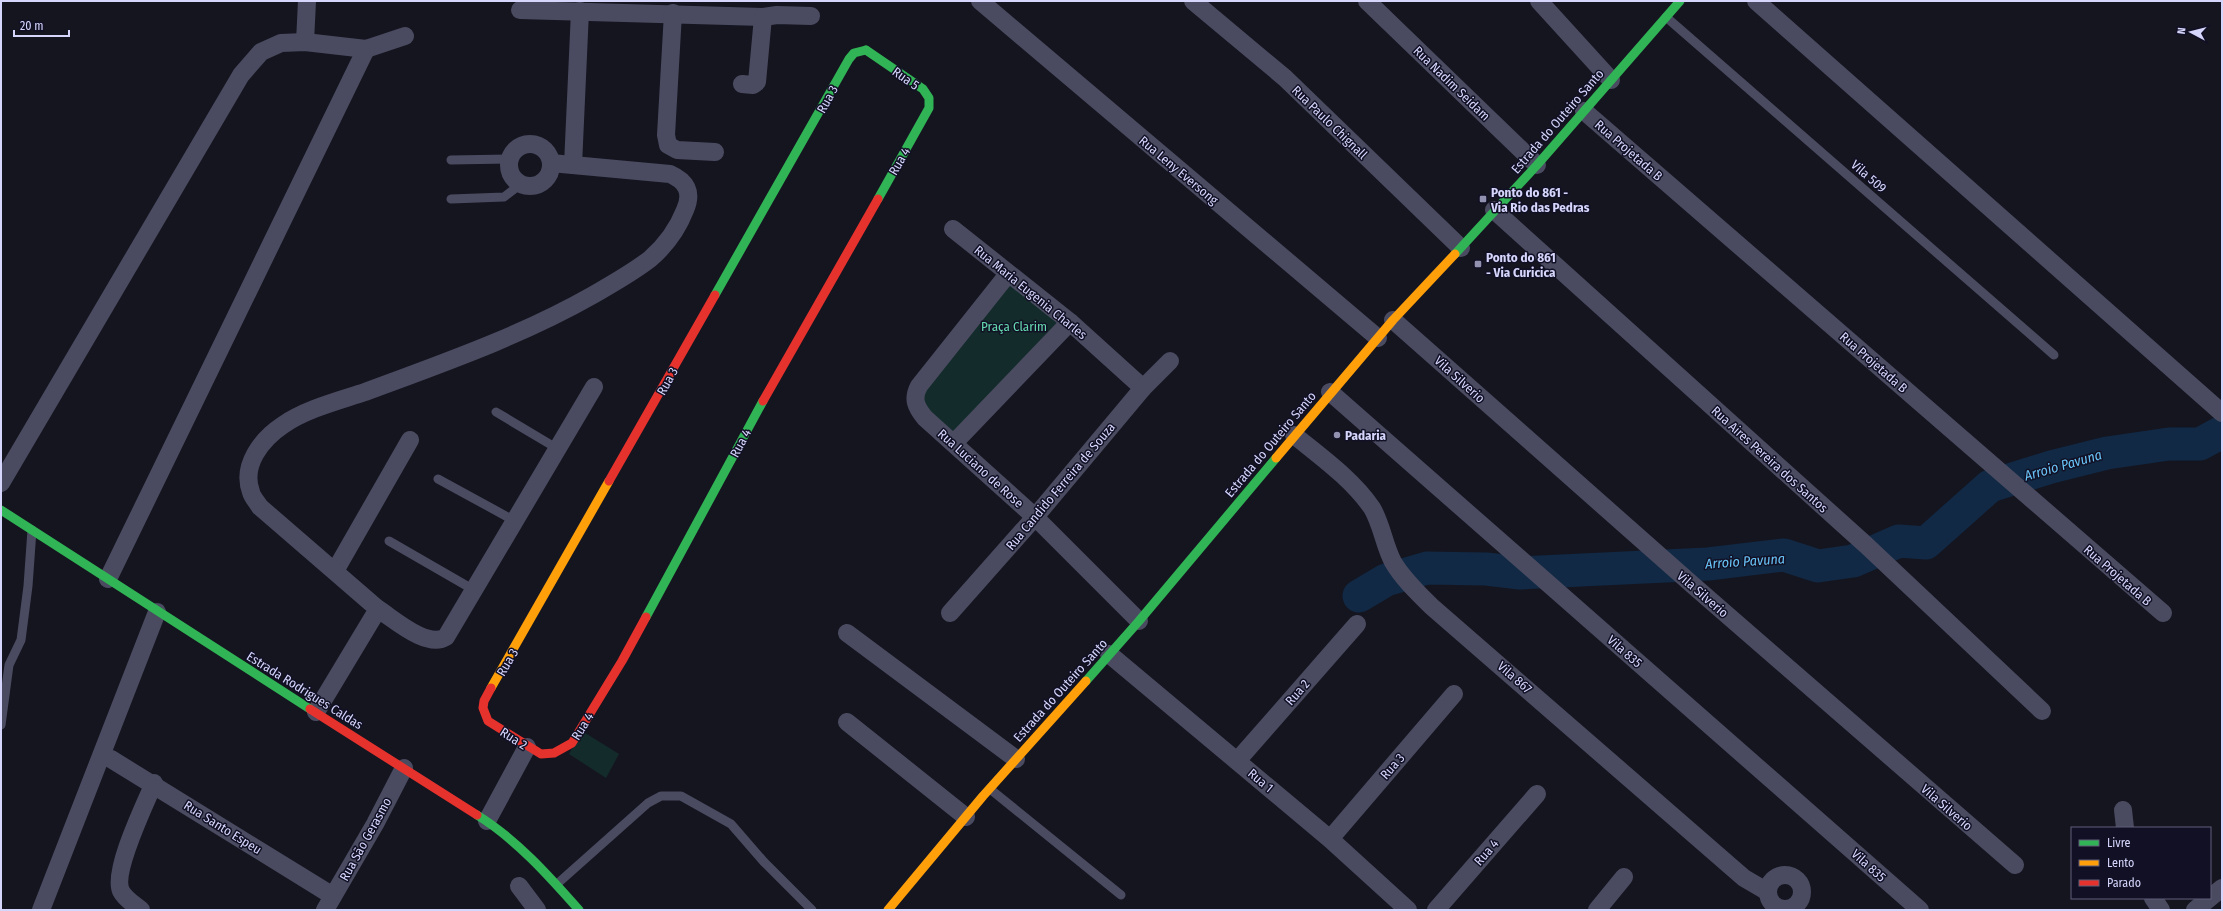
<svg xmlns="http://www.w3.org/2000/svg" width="2223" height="911" font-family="'Fira Sans Condensed',sans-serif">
<rect width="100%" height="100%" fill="#151520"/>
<g fill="#132b2a">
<polygon points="1008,274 1070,322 954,443 916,391"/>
<polygon points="582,731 619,754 606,778 569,754"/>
</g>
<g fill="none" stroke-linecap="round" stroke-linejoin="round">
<polyline stroke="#112944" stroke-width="33" points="1359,596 1386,580 1427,568 1486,569 1520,573 1708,564 1784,555 1818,566 1853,561 1899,541 1926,543 1990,486 2051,467 2107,453 2169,444 2200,444 2222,432"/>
<g stroke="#4a4b60" stroke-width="9">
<polyline points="1666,17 2054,355"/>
<polyline points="451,160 509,159"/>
<polyline points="451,199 504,197 521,184"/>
<polyline points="496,412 558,449"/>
<polyline points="438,479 515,521"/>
<polyline points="389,541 474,590"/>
<polyline points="1,725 9,665 21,640 28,586 32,530"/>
<polyline points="990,789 1121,895"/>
<polyline points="557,884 648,803 661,796 681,796 731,824 764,862 812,910"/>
</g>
<g stroke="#4a4b60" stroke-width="18">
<polyline points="980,1 1378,338"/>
<polyline points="1193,1 1285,78 1461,248"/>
<polyline points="1367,1 1537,165"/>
<polyline points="1539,1 1611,80"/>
<polyline points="1756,1 2222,413"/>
<polyline points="520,10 763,17 777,15 811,16"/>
<polyline points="673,13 666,135 668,145 677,150 715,152"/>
<polyline points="305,42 307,1"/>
<polyline points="742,84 753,85 757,82 763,17"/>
<polyline points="1584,111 2163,613"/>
<circle cx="530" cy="165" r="21"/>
<polyline points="573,165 580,11"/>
<polyline points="1494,210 1866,545 2042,711"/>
<polyline points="953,229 1070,322 1143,388"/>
<path d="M1008 274 919 386C912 399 916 407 925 418L1035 517 1139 621"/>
<polyline points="1393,320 1695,587 2015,865"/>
<polyline points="1330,392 1920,910"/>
<path d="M1294 435C1321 457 1352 479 1372 508 1382 525 1384 545 1393 562 1403 579 1418 593 1431 606L1744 878 1768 892"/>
<polyline points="954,443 1070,322"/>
<polyline points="1,483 241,75 261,52 281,43 305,42 366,49 405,36"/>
<polyline points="335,571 410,440"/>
<polyline points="108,579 366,49"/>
<path d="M378 609C394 619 427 649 446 637L594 387"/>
<polyline points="950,613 1035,517 1143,388 1170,361"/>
<polyline points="847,633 1016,759"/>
<polyline points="1109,654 1330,839 1408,910"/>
<path d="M316 712 378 609 260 507C257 502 252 497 251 492 241 465 262 439 283 425 306 409 338 401 365 392 443 363 521 336 593 295 612 284 632 273 650 259 665 246 678 228 685 210 693 192 686 181 670 174L551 163"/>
<polyline points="847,722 966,817"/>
<polyline points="111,759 333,896"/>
<polyline points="1237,761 1357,624"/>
<polyline points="2123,810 2125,828"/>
<polyline points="487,821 527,747"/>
<polyline points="1330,839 1454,694"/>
<circle cx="1785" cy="892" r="17"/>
<polyline points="519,886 537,910"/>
<polyline points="2153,898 2161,910"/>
<polyline points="41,910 157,612"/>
<path d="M141 910C135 905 125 899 121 891 112 872 145 804 154 783"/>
<polyline points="325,910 375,824 404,768"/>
<polyline points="1436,910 1537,794"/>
<polyline points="1597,910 1624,877"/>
<polyline points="2195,910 2222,888"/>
</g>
<g stroke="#30b455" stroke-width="9">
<polyline points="866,50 923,89 929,98 929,108 878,199"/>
<polyline points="1455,254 1537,165 1680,1"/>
<polyline points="715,295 849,59 854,53 866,50"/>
<polyline points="1,510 310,709"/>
<polyline points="646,617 763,401"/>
<polyline points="1086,681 1139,621 1276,458"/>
<path d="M477 815C516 839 549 876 579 910"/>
</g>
<g stroke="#ff9f0a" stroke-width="9">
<polyline points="1276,458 1393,320 1455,254"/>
<polyline points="491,688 609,481"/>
<polyline points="888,910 983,796 1086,681"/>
</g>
<g stroke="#e5322d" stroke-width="9">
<polyline points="763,401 878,199"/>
<polyline points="609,481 715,295"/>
<polyline points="491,688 484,701 483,708 488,721 541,754 554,753 572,743 622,661 646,617"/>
<polyline points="310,709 477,815"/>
</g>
</g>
<g fill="#9292b0" stroke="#111025" stroke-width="1.5">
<rect x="1479" y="195" width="8" height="8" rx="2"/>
<rect x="1474" y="260" width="8" height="8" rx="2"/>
<circle cx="1337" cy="435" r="4"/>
</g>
<g text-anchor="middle" stroke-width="3" stroke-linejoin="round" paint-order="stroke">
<g font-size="13" fill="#d6d6fd" stroke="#111025">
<text transform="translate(906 78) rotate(35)" y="5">Rua 5</text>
<text transform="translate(1452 83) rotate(44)" y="5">Rua Nadim Seidam</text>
<text transform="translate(827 99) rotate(-61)" y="5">Rua 3</text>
<text transform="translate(1557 121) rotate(-49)" y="5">Estrada do Outeiro Santo</text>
<text transform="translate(1330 122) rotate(44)" y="5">Rua Paulo Chignall</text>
<text transform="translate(1629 150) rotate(41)" y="5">Rua Projetada B</text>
<text transform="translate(899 161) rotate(-60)" y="5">Rua 4</text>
<text transform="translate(1179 170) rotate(40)" y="5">Rua Leny Eversong</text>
<text transform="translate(1869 176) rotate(41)" y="5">Vila 509</text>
<text transform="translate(1031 292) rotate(39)" y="5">Rua Maria Eugenia Charles</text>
<text transform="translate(1874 362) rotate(41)" y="5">Rua Projetada B</text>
<text transform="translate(1460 379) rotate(42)" y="5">Vila Silverio</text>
<text transform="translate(667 381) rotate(-61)" y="5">Rua 3</text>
<text transform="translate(740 443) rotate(-62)" y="5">Rua 4</text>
<text transform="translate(1270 444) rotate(-50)" y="5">Estrada do Outeiro Santo</text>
<text transform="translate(1770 459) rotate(42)" y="5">Rua Aires Pereira dos Santos</text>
<text transform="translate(981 468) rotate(42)" y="5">Rua Luciano de Rose</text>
<text transform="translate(1060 486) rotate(-50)" y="5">Rua Candido Ferreira de Souza</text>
<text transform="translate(2118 575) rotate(41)" y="5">Rua Projetada B</text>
<text transform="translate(1703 594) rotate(41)" y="5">Vila Silverio</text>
<text transform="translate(1625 651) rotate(41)" y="5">Vila 835</text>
<text transform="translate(507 662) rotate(-60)" y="5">Rua 3</text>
<text transform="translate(1515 677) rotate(41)" y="5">Vila 867</text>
<text transform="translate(305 690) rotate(32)" y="5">Estrada Rodrigues Caldas</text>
<text transform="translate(1060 690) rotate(-48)" y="5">Estrada do Outeiro Santo</text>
<text transform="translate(1297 692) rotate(-49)" y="5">Rua 2</text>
<text transform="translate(582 726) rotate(-58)" y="5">Rua 4</text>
<text transform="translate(514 738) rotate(32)" y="5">Rua 2</text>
<text transform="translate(1392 766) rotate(-49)" y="5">Rua 3</text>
<text transform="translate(1261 780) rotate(40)" y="5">Rua 1</text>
<text transform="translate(1947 807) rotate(41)" y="5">Vila Silverio</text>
<text transform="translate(223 827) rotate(32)" y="5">Rua Santo Espeu</text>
<text transform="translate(365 839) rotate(-61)" y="5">Rua São Gerasmo</text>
<text transform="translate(1486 852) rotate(-49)" y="5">Rua 4</text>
<text transform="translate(1869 865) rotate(42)" y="5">Vila 835</text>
</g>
<g font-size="13" font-weight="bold" fill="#d6d6fd" stroke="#111025" text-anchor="start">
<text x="1491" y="197">Ponto do 861 -<tspan x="1491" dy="15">Via Rio das Pedras</tspan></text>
<text x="1486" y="262">Ponto do 861<tspan x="1486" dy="15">- Via Curicica</tspan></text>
<text x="1345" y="440">Padaria</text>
</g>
<g font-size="13" fill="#65dab1" stroke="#111025">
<text x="1014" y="331">Praça Clarim</text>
</g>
<g font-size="14" font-style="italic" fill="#69c4f8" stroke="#111025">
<text transform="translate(2063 465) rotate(-16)" y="5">Arroio Pavuna</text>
<text transform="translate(1745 561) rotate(-4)" y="5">Arroio Pavuna</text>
</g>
</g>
<rect width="2223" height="911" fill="none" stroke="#d6d6fd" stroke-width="4"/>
<rect x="2071" y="827" width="140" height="72" fill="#111025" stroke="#605f7b"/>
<rect x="2079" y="840" width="20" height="6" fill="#30b455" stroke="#605f7b"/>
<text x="2107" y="847" font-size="12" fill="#d6d6fd">Livre</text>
<rect x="2079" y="860" width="20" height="6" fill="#ff9f0a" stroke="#605f7b"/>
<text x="2107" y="867" font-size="12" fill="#d6d6fd">Lento</text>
<rect x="2079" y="880" width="20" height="6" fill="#e5322d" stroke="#605f7b"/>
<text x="2107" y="887" font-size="12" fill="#d6d6fd">Parado</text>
<g transform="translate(2191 32) rotate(277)" stroke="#111025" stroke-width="3" paint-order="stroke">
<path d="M0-3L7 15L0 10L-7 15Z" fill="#d6d6fd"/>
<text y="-6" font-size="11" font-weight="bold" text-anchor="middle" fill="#d6d6fd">N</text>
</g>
<path d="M14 30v6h55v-6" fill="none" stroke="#d6d6fd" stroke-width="2"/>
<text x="20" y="30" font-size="12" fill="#d6d6fd" stroke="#111025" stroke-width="3" paint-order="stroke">20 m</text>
</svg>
